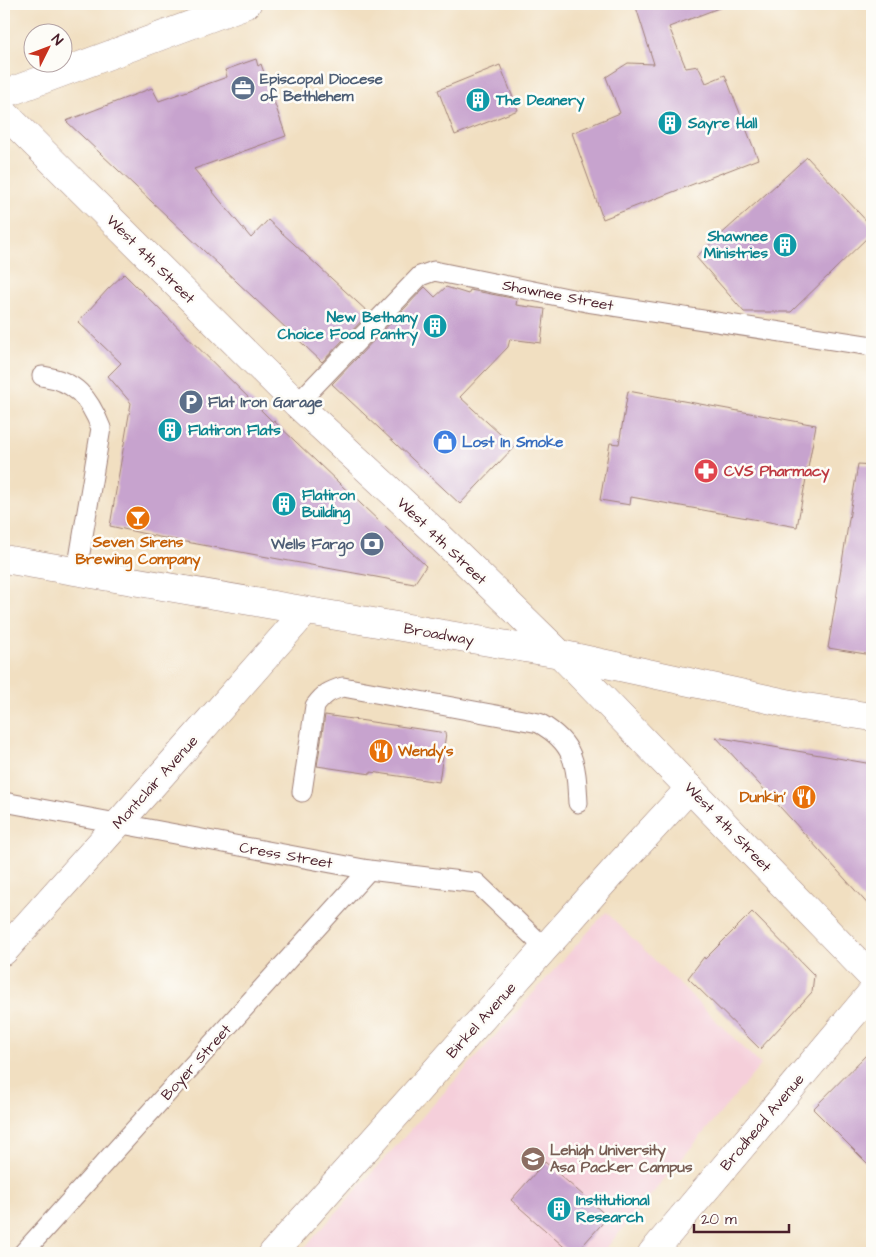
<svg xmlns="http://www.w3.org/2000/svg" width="876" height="1257" font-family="'Architects Daughter',sans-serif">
<rect width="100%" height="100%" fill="#fdfcf7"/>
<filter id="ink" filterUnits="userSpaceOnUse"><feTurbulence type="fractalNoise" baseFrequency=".02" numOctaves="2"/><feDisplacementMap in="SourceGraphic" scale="10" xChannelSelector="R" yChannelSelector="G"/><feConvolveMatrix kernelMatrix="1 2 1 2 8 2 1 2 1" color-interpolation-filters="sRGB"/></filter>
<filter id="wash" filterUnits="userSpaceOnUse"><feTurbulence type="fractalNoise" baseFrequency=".0096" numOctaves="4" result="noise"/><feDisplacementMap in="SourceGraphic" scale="20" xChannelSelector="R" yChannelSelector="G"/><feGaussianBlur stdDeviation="1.12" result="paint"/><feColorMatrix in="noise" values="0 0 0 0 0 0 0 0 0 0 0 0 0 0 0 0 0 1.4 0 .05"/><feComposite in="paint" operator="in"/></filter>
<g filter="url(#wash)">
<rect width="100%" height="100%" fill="#f1dfc1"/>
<polygon fill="#f5cfda" points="606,912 761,1065 602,1253 300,1253"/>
<g id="blocks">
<g fill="#c7a3ce">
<polygon points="635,4 724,4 724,6 669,27 686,68 698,66 706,83 725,75 758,159 603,219 572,133 620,113 606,77 628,63 654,64"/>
<polygon points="256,59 258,66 261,64 286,136 194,169 251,238 268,220 369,313 322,362 66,121 152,88 159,101 227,77 225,70"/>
<polygon points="500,65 518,110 455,135 438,90"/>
<polygon points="807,157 872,227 872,233 791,312 744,312 696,257"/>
<polygon points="124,274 273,422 274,421 426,566 414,584 159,537 110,526 131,403 108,376 121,363 78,322 108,289"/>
<polygon points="425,287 435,297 446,287 468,294 470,290 517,299 516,305 545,309 541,343 510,339 508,347 460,397 514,447 460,504 332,384"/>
<polygon points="628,391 816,425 797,527 631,497 630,505 600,500 610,443 619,444"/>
<polygon points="858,464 872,465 872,655 828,648"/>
<polygon points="325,715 446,733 439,782 371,772 371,774 317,766"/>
<polygon points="716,737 872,764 872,909 802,831"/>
<polygon points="752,912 814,975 812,992 760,1049 688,978 704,957 705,959"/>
<polygon points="872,1049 872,1168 813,1109"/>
<polygon points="545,1162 608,1217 576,1253 571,1253 511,1200"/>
</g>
</g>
</g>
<g filter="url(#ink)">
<use href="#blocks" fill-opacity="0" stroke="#9e7f76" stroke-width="1"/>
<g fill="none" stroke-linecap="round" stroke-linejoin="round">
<defs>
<g id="lane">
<path d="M42 376C75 381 89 397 101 428L77 571"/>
<polyline points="297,404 420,276 434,271 587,302 872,346"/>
<path d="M302 792 315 706C324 694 329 691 343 687L539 723C576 744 576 765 578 803"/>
<polyline points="4,802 369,870 477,883 545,948"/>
<polyline points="23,1253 369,870"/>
</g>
<g id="street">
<polyline points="4,951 166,770 305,612"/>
<polyline points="273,1253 618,866 690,788"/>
<polyline points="652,1253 872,992"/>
</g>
<g id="secondary">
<polyline points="4,113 297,404 434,531 560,654 872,977"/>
<polyline points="4,559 560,654 800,706 872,717"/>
</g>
<polyline id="primary" points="4,94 247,4"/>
</defs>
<use href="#lane" stroke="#9e7f76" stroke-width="21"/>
<use href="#street" stroke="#9e7f76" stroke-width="29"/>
<use href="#secondary" stroke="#9e7f76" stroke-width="29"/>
<use href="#primary" stroke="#9e7f76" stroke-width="29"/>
<use href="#lane" stroke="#fff" stroke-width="19"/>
<use href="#street" stroke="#fff" stroke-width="28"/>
<use href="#secondary" stroke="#fff" stroke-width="28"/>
<use href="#primary" stroke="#fff" stroke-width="28"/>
</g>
</g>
<defs>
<symbol id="office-disc" viewBox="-11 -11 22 22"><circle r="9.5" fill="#5c6f8a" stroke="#fdfcf7"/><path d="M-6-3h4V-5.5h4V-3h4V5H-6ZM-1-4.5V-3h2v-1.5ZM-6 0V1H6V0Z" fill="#fff"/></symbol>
<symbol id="building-disc" viewBox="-11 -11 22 22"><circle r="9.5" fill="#0f9aa8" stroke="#fdfcf7"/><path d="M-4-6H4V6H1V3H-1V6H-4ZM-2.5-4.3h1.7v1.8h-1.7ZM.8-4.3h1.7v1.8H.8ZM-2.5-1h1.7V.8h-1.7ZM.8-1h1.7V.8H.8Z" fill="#fff"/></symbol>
<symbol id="parking-disc" viewBox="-11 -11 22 22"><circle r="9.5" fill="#5c6f8a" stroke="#fdfcf7"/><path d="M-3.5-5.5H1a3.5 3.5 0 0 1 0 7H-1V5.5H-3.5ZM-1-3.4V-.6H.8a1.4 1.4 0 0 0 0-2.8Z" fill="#fff"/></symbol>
<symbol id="shop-disc" viewBox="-11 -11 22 22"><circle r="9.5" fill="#3f7fe0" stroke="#fdfcf7"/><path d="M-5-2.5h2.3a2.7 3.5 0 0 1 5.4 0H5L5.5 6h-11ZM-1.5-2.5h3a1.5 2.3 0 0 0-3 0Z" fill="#fff"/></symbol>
<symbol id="pharmacy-disc" viewBox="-11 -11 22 22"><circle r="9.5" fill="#e0444e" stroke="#fdfcf7"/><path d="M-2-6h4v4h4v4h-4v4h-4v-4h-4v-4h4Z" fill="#fff"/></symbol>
<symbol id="bar-disc" viewBox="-11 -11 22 22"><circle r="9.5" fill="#e8710a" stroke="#fdfcf7"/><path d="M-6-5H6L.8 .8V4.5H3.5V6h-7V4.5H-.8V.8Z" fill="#fff"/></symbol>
<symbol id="bank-disc" viewBox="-11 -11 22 22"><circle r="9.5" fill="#5c6f8a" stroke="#fdfcf7"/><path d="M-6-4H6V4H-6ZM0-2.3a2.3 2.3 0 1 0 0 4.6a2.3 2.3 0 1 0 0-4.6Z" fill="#fff"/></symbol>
<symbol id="restaurant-disc" viewBox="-11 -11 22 22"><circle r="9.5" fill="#e8710a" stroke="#fdfcf7"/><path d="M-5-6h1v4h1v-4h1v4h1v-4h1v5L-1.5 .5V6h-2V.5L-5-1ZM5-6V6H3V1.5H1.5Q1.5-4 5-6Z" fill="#fff"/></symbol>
<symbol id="university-disc" viewBox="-11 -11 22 22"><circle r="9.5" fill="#8d6e63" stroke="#fdfcf7"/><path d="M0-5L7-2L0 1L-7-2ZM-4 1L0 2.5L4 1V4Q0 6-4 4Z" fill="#fff"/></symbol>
</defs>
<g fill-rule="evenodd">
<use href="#office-disc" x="229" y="74" width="28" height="28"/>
<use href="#building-disc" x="464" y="86" width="28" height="28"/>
<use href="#building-disc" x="656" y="109" width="28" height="28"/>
<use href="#building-disc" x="771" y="231" width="28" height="28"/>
<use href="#building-disc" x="421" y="312" width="28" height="28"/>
<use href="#parking-disc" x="177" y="388" width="28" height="28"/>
<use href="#building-disc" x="156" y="416" width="28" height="28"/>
<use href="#shop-disc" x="431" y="428" width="28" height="28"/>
<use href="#pharmacy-disc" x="692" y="457" width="28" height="28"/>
<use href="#building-disc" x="270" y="490" width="28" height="28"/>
<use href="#bar-disc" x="124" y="504" width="28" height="28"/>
<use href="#bank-disc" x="358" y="530" width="28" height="28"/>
<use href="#restaurant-disc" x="367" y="737" width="28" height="28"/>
<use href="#restaurant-disc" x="790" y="783" width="28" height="28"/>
<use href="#university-disc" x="519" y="1145" width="28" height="28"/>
<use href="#building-disc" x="545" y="1195" width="28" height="28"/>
</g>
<g text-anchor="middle" stroke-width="5" stroke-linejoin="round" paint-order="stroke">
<g font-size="15" font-weight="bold" fill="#4e5e75" stroke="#fdfcf7" text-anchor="start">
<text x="260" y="84">Episcopal Diocese<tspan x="260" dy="17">of Bethlehem</tspan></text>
<text x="208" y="407">Flat Iron Garage</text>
<text x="354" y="549" text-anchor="end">Wells Fargo</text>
</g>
<g font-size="15" font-weight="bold" fill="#0d838f" stroke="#fdfcf7" text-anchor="start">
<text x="496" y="105">The Deanery</text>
<text x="688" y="128">Sayre Hall</text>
<text x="768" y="241" text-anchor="end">Shawnee<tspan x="768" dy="17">Ministries</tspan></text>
<text x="418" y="322" text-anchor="end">New Bethany<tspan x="418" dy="17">Choice Food Pantry</tspan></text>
<text x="188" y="435">Flatiron Flats</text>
<text x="302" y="500">Flatiron<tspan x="302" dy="17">Building</tspan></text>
<text x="576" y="1205">Institutional<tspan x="576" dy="17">Research</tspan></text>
</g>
<g font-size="15" fill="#4a1f2b" stroke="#fdfcf7">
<text transform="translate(151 259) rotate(45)" y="5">West 4th Street</text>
<text transform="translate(558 295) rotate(11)" y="5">Shawnee Street</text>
<text transform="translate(442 541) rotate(44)" y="5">West 4th Street</text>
<text transform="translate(439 634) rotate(10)" y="5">Broadway</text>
<text transform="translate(155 782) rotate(-48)" y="5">Montclair Avenue</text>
<text transform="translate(728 827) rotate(46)" y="5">West 4th Street</text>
<text transform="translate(286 855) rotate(10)" y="5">Cress Street</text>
<text transform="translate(481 1020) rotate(-48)" y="5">Birkel Avenue</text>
<text transform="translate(196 1062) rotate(-48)" y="5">Boyer Street</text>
<text transform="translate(762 1122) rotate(-50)" y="5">Brodhead Avenue</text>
</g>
<g font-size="15" font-weight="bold" fill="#366cbe" stroke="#fdfcf7" text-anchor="start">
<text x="462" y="447">Lost In Smoke</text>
</g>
<g font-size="15" font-weight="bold" fill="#be3a42" stroke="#fdfcf7" text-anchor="start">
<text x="724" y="476">CVS Pharmacy</text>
</g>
<g font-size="15" font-weight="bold" fill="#c56008" stroke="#fdfcf7">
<text x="138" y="547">Seven Sirens<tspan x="138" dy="17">Brewing Company</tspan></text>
<text x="398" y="756" text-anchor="start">Wendy's</text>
<text x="786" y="802" text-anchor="end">Dunkin'</text>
</g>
<g font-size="15" font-weight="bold" fill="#785e54" stroke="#fdfcf7" text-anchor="start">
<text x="550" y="1155">Lehigh University<tspan x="550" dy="17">Asa Packer Campus</tspan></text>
</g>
</g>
<rect width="876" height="1257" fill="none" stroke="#fdfcf7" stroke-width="20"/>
<g transform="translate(48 48) rotate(48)"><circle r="24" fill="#fdfcf7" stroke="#b5a4a5"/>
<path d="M0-4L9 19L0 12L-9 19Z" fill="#c8321e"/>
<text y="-8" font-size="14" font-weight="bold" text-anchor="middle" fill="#4a1f2b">N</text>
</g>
<path d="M694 1224v8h95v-8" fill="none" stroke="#4a1f2b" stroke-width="2.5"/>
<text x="701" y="1224" font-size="15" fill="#4a1f2b" stroke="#fdfcf7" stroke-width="4" paint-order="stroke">20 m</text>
</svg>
